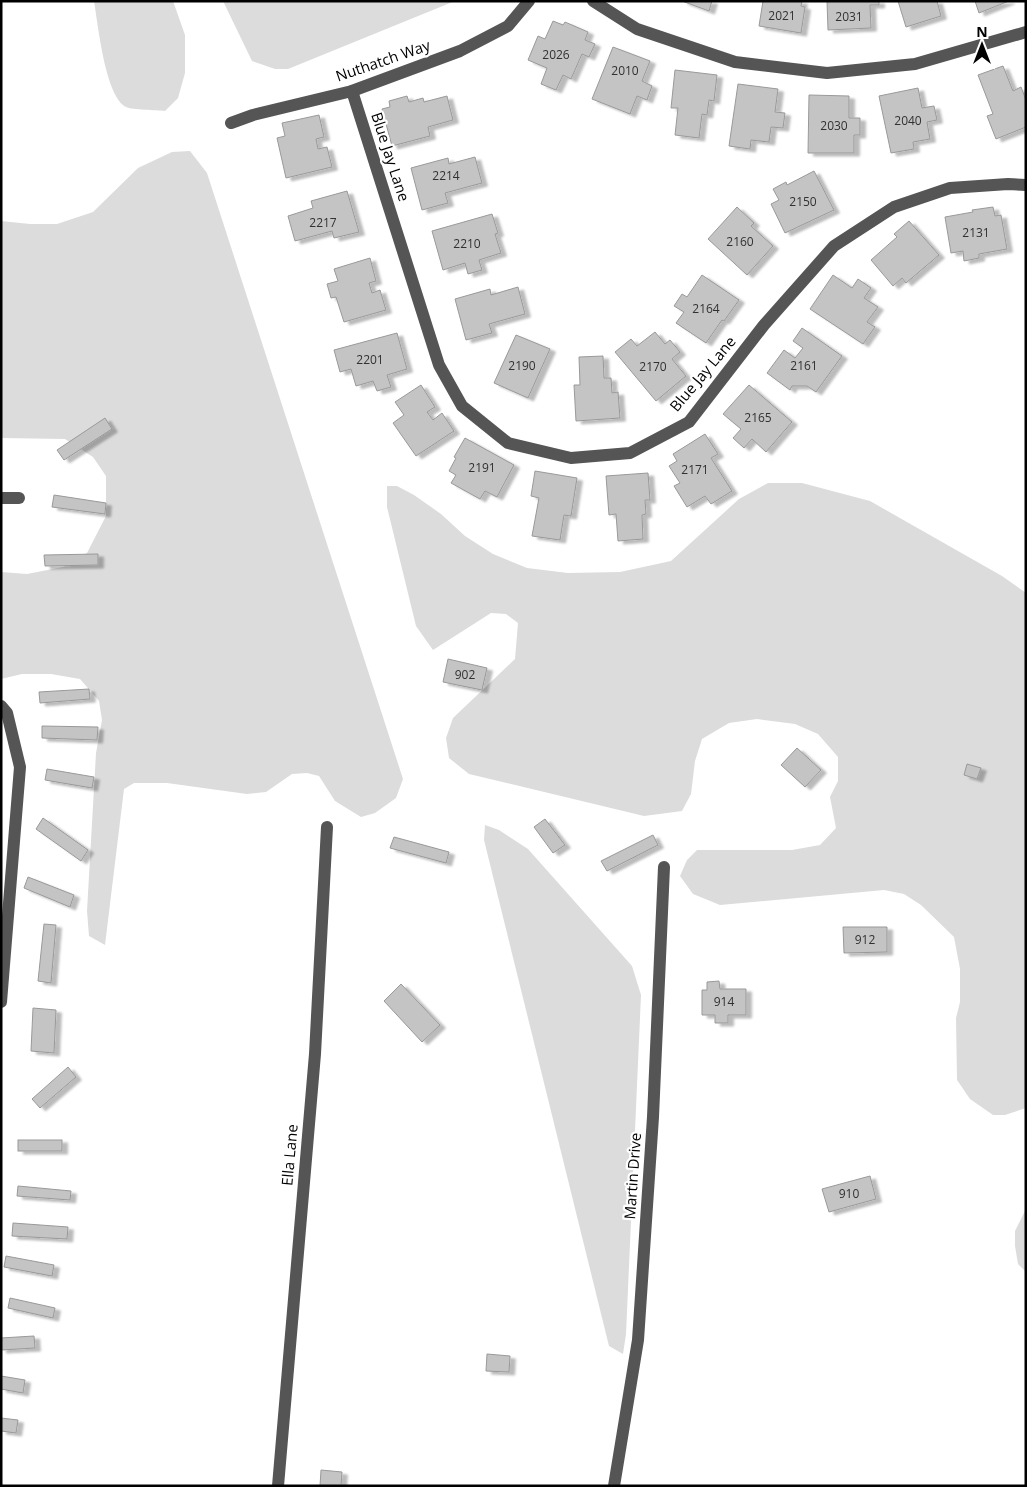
<svg xmlns="http://www.w3.org/2000/svg" width="1027" height="1487" font-family="'Open Sans',sans-serif">
<defs>
<filter id="shadow"><feDropShadow dx="5.5" dy="3" stdDeviation="1" flood-color="#0004"/></filter>
</defs>
<rect width="100%" height="100%" fill="#fff"/>
<g fill="#dcdcdc">
<path d="M94 1H173L185 35V73L178 98 165 111C157 110 132 110 126 107 105 96 98 24 94 1Z"/>
<polygon points="223,1 455,1 288,69 275,69 252,61"/>
<polygon points="190,151 207,173 403,779 396,798 375,813 361,817 335,801 319,776 307,773 292,774 266,792 247,794 167,783 134,783 124,789 105,945 89,936 87,911 96,753 102,720 99,701 80,679 51,674 22,674 1,679 1,572 27,574 63,567 87,553 106,516 106,476 93,457 65,439 1,438 1,221 30,224 57,224 93,212 138,168 172,152"/>
<polygon points="768,483 802,483 870,501 1002,576 1026,593 1026,1108 1005,1115 993,1115 970,1099 957,1080 956,1018 960,1002 960,969 954,937 921,905 904,894 884,890 720,905 693,894 680,876 687,860 697,850 792,850 820,845 836,828 830,797 838,781 838,757 818,734 795,724 757,719 729,723 702,739 695,761 691,794 682,811 644,816 469,774 449,758 446,738 453,718 515,659 518,623 506,614 491,613 433,650 416,626 387,507 387,486 397,486 414,495 441,514 465,536 493,554 527,568 568,573 620,572 671,561 739,499"/>
<polygon points="485,825 499,830 528,849 632,966 641,995 626,1334 623,1354 609,1346 484,840"/>
<polygon points="1026,1209 1026,1272 1018,1264 1015,1246 1015,1231"/>
</g>
<g fill="#c4c4c4" stroke="#999" filter="url(#shadow)">
<polygon points="682,1 712,1 709,11"/>
<polygon points="763,1 802,1 801,6 805,7 801,33 759,26"/>
<polygon points="827,1 879,1 879,5 870,5 871,28 828,30"/>
<polygon points="898,1 937,1 941,16 906,27"/>
<polygon points="975,1 1009,1 979,13"/>
<polygon points="553,21 563,25 565,22 588,32 585,40 595,44 589,57 582,54 571,79 563,75 556,90 541,84 547,68 528,60 538,36 545,39"/>
<polygon points="613,47 650,61 642,81 652,86 647,100 637,96 630,114 592,99"/>
<polygon points="1003,66 1013,91 1021,87 1026,100 1026,127 996,139 987,116 993,114 978,75"/>
<polygon points="675,70 717,75 714,101 709,100 707,115 702,114 699,138 675,135 678,108 671,108"/>
<polygon points="738,84 778,89 775,112 785,113 783,128 771,127 769,142 751,140 750,149 729,146"/>
<polygon points="918,88 922,108 934,106 937,120 927,122 930,139 913,142 914,149 891,153 879,96"/>
<polygon points="809,95 849,96 849,118 860,118 860,135 854,135 854,153 808,153"/>
<polygon points="407,96 409,102 423,98 424,102 447,96 453,120 428,127 430,136 392,146 382,109 390,107 389,101"/>
<polygon points="319,115 324,137 316,139 318,149 327,147 332,167 286,178 277,138 285,136 282,123"/>
<polygon points="475,157 482,183 445,193 448,203 422,210 411,168 448,158 449,164"/>
<polygon points="814,171 834,210 785,233 771,204 779,200 773,189 786,182 787,185"/>
<polygon points="347,191 359,232 334,238 332,231 295,241 288,216 313,208 311,201"/>
<polygon points="737,207 754,223 751,226 773,246 747,275 708,239"/>
<polygon points="993,207 995,216 1001,215 1007,249 979,254 979,258 964,261 963,251 951,253 945,217 973,212 972,210"/>
<polygon points="492,214 498,233 495,234 501,253 479,260 482,270 468,274 465,263 443,270 432,231"/>
<polygon points="909,221 939,255 906,283 902,278 893,286 871,260 897,237 894,234"/>
<polygon points="370,258 376,281 369,283 372,293 380,290 386,310 344,322 336,297 331,298 327,284 338,281 334,269"/>
<polygon points="702,275 739,300 724,321 722,320 706,343 676,323 684,312 674,306 682,294 687,297"/>
<polygon points="833,275 852,288 858,279 871,288 864,298 878,307 867,322 875,327 863,344 810,309"/>
<polygon points="518,287 525,314 489,324 492,333 466,340 455,299 490,289 491,295"/>
<polygon points="802,328 842,356 816,392 807,386 792,386 790,390 767,373 784,350 795,358 803,348 793,341"/>
<polygon points="655,332 665,344 670,340 680,352 672,359 686,376 656,401 615,352 631,339 637,346"/>
<polygon points="397,333 407,369 387,375 391,387 377,391 373,381 356,386 351,369 340,372 334,350"/>
<polygon points="516,335 550,349 528,398 494,383"/>
<polygon points="603,356 604,378 611,378 612,393 618,392 620,418 576,421 574,385 580,385 579,357"/>
<polygon points="421,385 435,407 427,412 433,420 442,413 454,431 416,456 393,423 404,415 395,402"/>
<polygon points="749,385 792,422 766,452 752,439 744,448 733,438 741,429 723,414"/>
<polygon points="105,418 112,429 64,460 57,450"/>
<polygon points="705,434 718,454 711,458 732,491 711,504 705,496 687,507 674,486 680,483 669,466 677,461 673,454"/>
<polygon points="465,438 514,465 497,497 485,491 480,499 451,483 456,475 449,471 456,458 454,457"/>
<polygon points="535,471 577,478 571,516 564,515 560,540 532,536 539,498 531,496"/>
<polygon points="648,473 650,500 645,500 646,514 642,515 643,539 618,541 616,514 609,515 606,476"/>
<polygon points="54,495 106,503 105,514 52,507"/>
<polygon points="98,554 98,565 45,566 44,555"/>
<polygon points="448,659 487,668 482,690 443,682"/>
<polygon points="89,689 90,699 40,703 39,692"/>
<polygon points="42,726 98,727 97,740 42,738"/>
<polygon points="797,748 821,770 805,787 781,765"/>
<polygon points="967,764 981,768 977,779 964,775"/>
<polygon points="47,769 94,777 92,788 45,780"/>
<polygon points="43,818 88,850 81,861 36,829"/>
<polygon points="545,819 565,845 553,853 534,827"/>
<polygon points="653,835 658,845 607,871 601,861"/>
<polygon points="394,837 449,852 446,863 390,848"/>
<polygon points="28,877 74,895 70,907 24,888"/>
<polygon points="44,924 56,925 51,983 38,981"/>
<polygon points="843,927 887,927 887,952 844,953"/>
<polygon points="719,981 720,989 746,989 746,1015 728,1015 728,1023 715,1023 715,1015 702,1015 702,990 707,990 707,982"/>
<polygon points="401,984 440,1025 422,1042 384,1001"/>
<polygon points="33,1008 56,1010 54,1053 31,1051"/>
<polygon points="68,1067 76,1077 40,1108 32,1099"/>
<rect x="18" y="1140" width="44" height="11"/>
<polygon points="870,1176 876,1199 829,1212 822,1189"/>
<polygon points="18,1186 71,1191 70,1200 17,1196"/>
<polygon points="13,1223 68,1227 67,1239 12,1236"/>
<polygon points="6,1256 54,1265 52,1276 4,1267"/>
<polygon points="10,1298 55,1308 53,1318 8,1308"/>
<polygon points="34,1336 35,1348 1,1350 1,1338"/>
<polygon points="487,1354 510,1356 509,1372 486,1371"/>
<polygon points="1,1376 25,1380 23,1393 1,1389"/>
<polygon points="1,1418 18,1420 16,1433 1,1431"/>
<polygon points="321,1470 342,1472 341,1486 320,1486"/>
</g>
<g fill="none" stroke-linecap="round" stroke-linejoin="round">
<g stroke="#555" stroke-width="12">
<polyline points="593,1 637,29 735,62 827,73 915,64 1026,32"/>
<polyline points="352,91 439,365 462,406 508,443 571,458 630,453 689,422 764,325 834,246 894,207 950,188 1008,184 1026,185"/>
<polyline points="231,123 253,115 352,91 460,51 508,26 529,1"/>
<polyline points="1,498 19,498"/>
<polyline points="1,706 7,713 20,767 1,1002"/>
<polyline points="278,1486 315,1054 327,827"/>
<polyline points="614,1486 638,1340 653,1117 664,867"/>
</g>
</g>
<g text-anchor="middle" stroke-width="4.5" stroke-linejoin="round" paint-order="stroke">
<g font-size="12" fill="#313131">
<text x="782" y="20">2021</text>
<text x="849" y="21">2031</text>
<text x="556" y="59">2026</text>
<text x="625" y="75">2010</text>
<text x="908" y="125">2040</text>
<text x="834" y="130">2030</text>
<text x="446" y="180">2214</text>
<text x="803" y="206">2150</text>
<text x="323" y="227">2217</text>
<text x="976" y="237">2131</text>
<text x="740" y="246">2160</text>
<text x="467" y="248">2210</text>
<text x="706" y="313">2164</text>
<text x="370" y="364">2201</text>
<text x="522" y="370">2190</text>
<text x="804" y="370">2161</text>
<text x="653" y="371">2170</text>
<text x="758" y="422">2165</text>
<text x="482" y="472">2191</text>
<text x="695" y="474">2171</text>
<text x="465" y="679">902</text>
<text x="865" y="944">912</text>
<text x="724" y="1006">914</text>
<text x="849" y="1198">910</text>
</g>
<g font-size="15" fill="#000" stroke="#fff">
<text transform="translate(383 61) rotate(-19)" y="5">Nuthatch Way</text>
<text transform="translate(390 157) rotate(72)" y="5">Blue Jay Lane</text>
<text transform="translate(703 374) rotate(-50)" y="5">Blue Jay Lane</text>
<text transform="translate(290 1155) rotate(-85)" y="5">Ella Lane</text>
<text transform="translate(633 1176) rotate(-86)" y="5">Martin Drive</text>
</g>
</g>
<rect width="1027" height="1487" fill="none" stroke="#000000" stroke-width="5"/>
<g transform="translate(982 45)" stroke="#ffffff" stroke-width="4" paint-order="stroke">
<path d="M0-4L9 19L0 12L-9 19Z" fill="#000000"/>
<text y="-8" font-size="14" font-weight="bold" text-anchor="middle" fill="#000000">N</text>
</g>
</svg>
